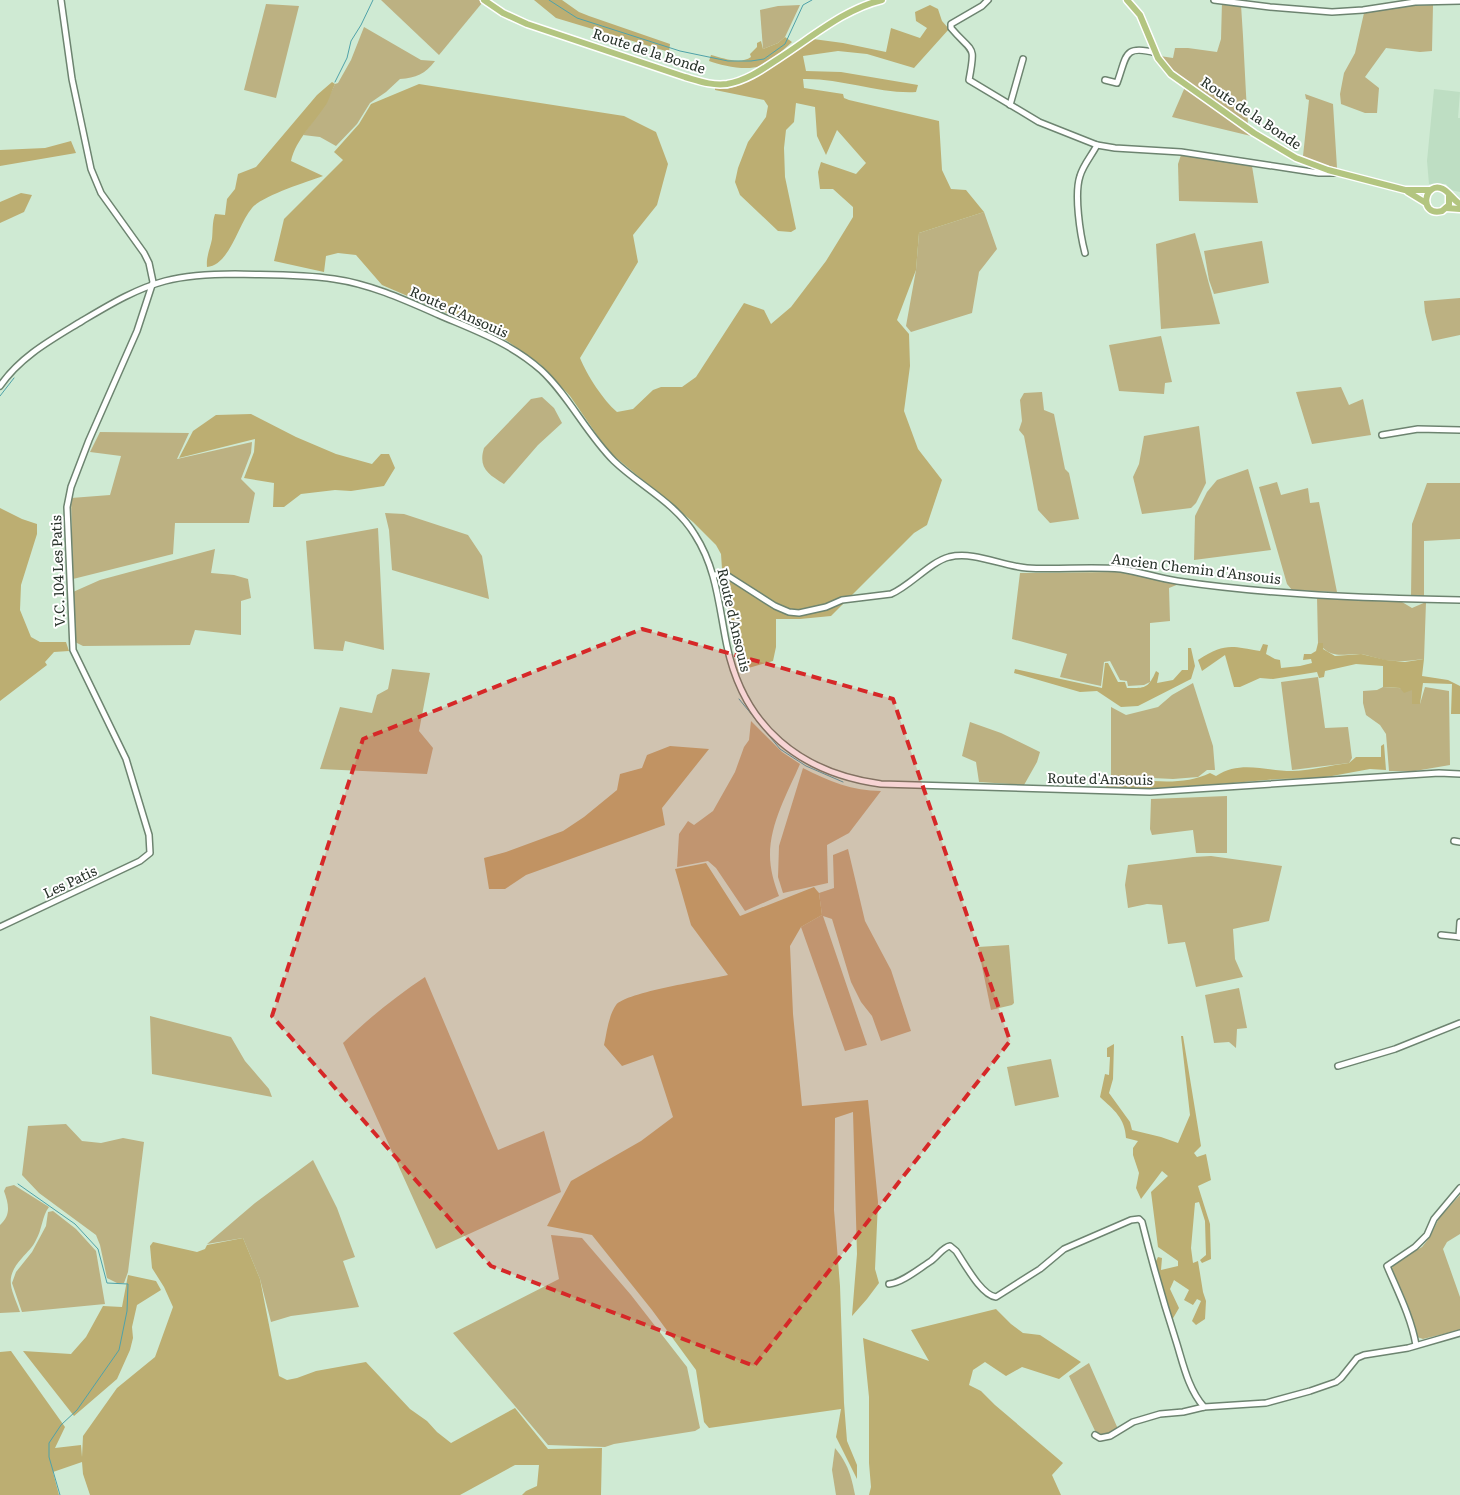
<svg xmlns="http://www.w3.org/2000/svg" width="1460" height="1495" font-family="Literata,serif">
<rect width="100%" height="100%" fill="#cfead3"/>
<polygon fill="#bedec3" points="1434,89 1460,92 1458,118 1460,118 1460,192 1450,190 1446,184 1429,184 1427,161"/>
<g fill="#bcb182">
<polygon points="381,0 479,0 482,3 439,55"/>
<path d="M1222 2 1241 5C1244 45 1245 85 1248 125L1172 71 1160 56 1173 58 1175 48H1188L1217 52 1221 39Z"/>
<polygon points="266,4 299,6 276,98 244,90"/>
<polygon points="800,5 785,37 778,43 763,49 760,10 778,6"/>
<polygon points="1433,5 1432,51 1420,52 1386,48 1365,77 1379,88 1377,113 1365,113 1341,104 1340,94 1344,73 1355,53 1364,13 1406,6"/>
<path d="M364 27 421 60 435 61C425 74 416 78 400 79L386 92 370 103 357 124 336 146 320 137 303 135 326 103 335 84 338 83 351 60Z"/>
<polygon points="1185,87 1252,134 1251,136 1172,117"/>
<polygon points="1305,94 1333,104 1337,168 1314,162 1303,156 1309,100 1306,99"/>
<polygon points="1181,155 1252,166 1258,203 1179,201 1178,164"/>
<polygon points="984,212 997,249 979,272 972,313 911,332 906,326 916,270 919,233"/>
<polygon points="1195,233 1220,324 1161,329 1156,244"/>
<polygon points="1262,241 1269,283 1214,294 1209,280 1204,251"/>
<polygon points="1460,298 1460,335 1432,341 1425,312 1424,301"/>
<polygon points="1161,336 1172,382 1165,383 1164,394 1119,391 1109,345"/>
<polygon points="1341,387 1349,405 1363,399 1371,435 1312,444 1296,392"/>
<polygon points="1042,392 1044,410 1054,414 1065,469 1069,473 1079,519 1050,523 1038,510 1024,436 1019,430 1022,421 1020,400 1024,393"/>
<path d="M542 397 554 408 562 423 538 445 504 484C488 474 478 468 484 448L531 399Z"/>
<polygon points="1199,426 1206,483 1196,503 1191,508 1142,514 1133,477 1139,464 1144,436"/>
<polygon points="100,432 189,433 177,459 252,442 251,453 241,479 255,493 249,523 175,523 173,554 73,579 71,498 110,495 121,456 90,452"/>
<polygon points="1248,469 1271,550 1194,560 1195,516 1207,492 1217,480"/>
<polygon points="1277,482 1281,495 1308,488 1310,503 1319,502 1337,592 1292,590 1287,584 1259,487"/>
<polygon points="1427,483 1460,483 1460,539 1424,541 1424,598 1411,597 1412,524"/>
<polygon points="385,513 404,514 468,535 482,556 489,599 392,570 389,530"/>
<polygon points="378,528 384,650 345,641 343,651 314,649 306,541"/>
<polygon points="215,549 211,573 234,575 248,579 251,598 241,601 241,635 195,630 190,645 83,646 75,642 73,592 100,580"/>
<polygon points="1120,572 1179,584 1169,588 1170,621 1150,623 1150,682 1144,685 1128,686 1127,681 1120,680 1110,661 1104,662 1101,686 1060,677 1067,654 1012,639 1020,573"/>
<path d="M1317 597 1402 602 1412 608 1426 602 1424 659C1410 661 1397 662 1384 660 1376 658 1368 655 1360 654 1346 653 1335 659 1323 648V643H1318Z"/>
<polygon points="392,669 430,673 419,731 433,748 427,774 320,769 340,707 372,713 377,695 388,689"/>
<polygon points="1318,677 1325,728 1348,727 1352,758 1349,763 1292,770 1281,682"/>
<polygon points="1193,683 1213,746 1215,770 1207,770 1198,777 1173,779 1111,776 1111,707 1126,715 1158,707 1172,695"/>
<polygon points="1383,687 1413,689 1413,704 1420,704 1425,687 1449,691 1450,765 1415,771 1389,771 1386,734 1380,725 1366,715 1363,703 1363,691 1377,690"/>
<path d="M751 721 782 752 800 764C788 792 770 823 770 855 770 869 774 883 779 896L745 911 716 868 708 861 677 867 679 834 688 821 694 825 713 811 735 772 744 747 749 740Z"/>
<polygon points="970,722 1001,733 1040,752 1037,762 1024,785 979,782 976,762 962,756"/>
<path d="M803 768C828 781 853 791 881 791L849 833 827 845 828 883 783 893 778 877 779 846Z"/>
<polygon points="1227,796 1227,853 1196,853 1193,830 1152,835 1150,829 1151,799"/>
<polygon points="848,849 865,921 891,970 911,1031 881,1041 872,1016 861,1002 851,982 832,919 823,916 867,1045 845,1051 801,927 822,915 819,893 834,888 833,855"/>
<polygon points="1211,856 1282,866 1269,921 1233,929 1235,959 1243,977 1196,987 1185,942 1168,944 1162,905 1147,904 1128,908 1125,885 1128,865 1193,857"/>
<polygon points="1009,945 1014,1003 1012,1005 991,1010 978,947"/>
<path d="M425 977 498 1150 544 1131 561 1192 436 1249 343 1043C369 1018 395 997 425 977Z"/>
<polygon points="1239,988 1247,1028 1237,1029 1236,1048 1229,1042 1214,1043 1205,995"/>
<polygon points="150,1016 231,1037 245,1061 269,1089 272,1097 152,1074"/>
<polygon points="1051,1059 1059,1097 1015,1106 1007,1067"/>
<polygon points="66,1124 82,1141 101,1143 123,1138 144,1142 128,1272 124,1283 119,1284 107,1278 100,1245 96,1235 39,1193 22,1175 28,1126"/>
<polygon points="313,1160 337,1208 355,1257 343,1261 359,1307 291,1316 271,1322 260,1279 243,1238 207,1244 255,1203"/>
<path d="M14 1185 49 1207C42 1216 42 1230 36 1240 33 1247 27 1252 22 1258 3 1279 12 1289 20 1312L0 1313V1225C11 1215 9 1205 4 1191L6 1187Z"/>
<path d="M1460 1195V1234L1447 1242 1443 1249 1460 1297V1330L1423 1339 1417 1337C1411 1314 1402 1293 1391 1272L1393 1264 1422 1247 1430 1237 1439 1218Z"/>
<polygon points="53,1211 76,1229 96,1251 105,1304 22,1312 12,1283 16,1272 32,1252 46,1226 48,1212"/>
<polygon points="551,1235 582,1238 631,1295 687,1367 700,1428 695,1431 614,1444 605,1447 548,1445 453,1333 559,1279"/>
<path d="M1089 1363 1118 1429C1112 1433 1105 1438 1097 1435L1069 1376Z"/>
<path d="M835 1448C848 1464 851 1475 855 1495H836L832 1470Z"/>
</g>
<g fill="#bcae72">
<polygon points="534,0 562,0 579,12 589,16 670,44 669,52 556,18"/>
<path d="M930 5 938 9 942 21 949 29 914 68 867 54 838 51 803 56 806 71 841 72 918 85 916 92C879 94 841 78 803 79L804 88 843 94 844 98 849 100 939 121 942 170 951 189 966 190 984 212 919 233 916 270 897 320 909 334 910 366 904 411 918 449 942 480 927 525 914 533 831 616 800 619H776V647L773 661 738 671 722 569 721 554 716 545 693 522 608 451 570 396 540 364 500 336 382 285 356 255 338 253 326 256 324 272 274 261 284 219 343 160 334 152 359 124 371 104 419 84 624 116 656 132 668 164 657 205 633 235 638 262 580 358C587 375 603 400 617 412L633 409 653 390 661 387H682L696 377 744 303 764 310 771 324 791 307 826 261 853 217V207L833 189H820L818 172 821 162 856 174 866 163 837 130 826 155 817 136 815 107 796 103 794 122 786 130 784 148 785 177 796 229 791 232 778 231 740 195 735 182 738 168 748 142 766 117 768 106 764 100 715 90V88L727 89 737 86 776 64 813 39 843 43 886 52 891 28 920 38 927 28 916 21 915 12Z"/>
<path d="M785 37 792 42C783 50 772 61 760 66 747 71 722 66 709 61L711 55C723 58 740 65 751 57L750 54 757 47V43L761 41 763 49 778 43Z"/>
<path d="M332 82 335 84C332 90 330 97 327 103 315 122 296 139 291 161L323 176C306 182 262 196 252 208 238 224 230 265 207 267 206 257 210 249 212 239 213 231 212 223 215 214L225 215 227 199 235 189 238 174 256 167 317 95Z"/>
<polygon points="71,141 76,153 0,166 0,150 45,148"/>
<polygon points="21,193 32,195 24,212 0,223 0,202"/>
<polygon points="251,414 296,437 336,454 372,464 381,454 389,454 395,468 384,486 351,491 335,490 301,494 284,507 273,507 274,483 244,478 254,452 255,439 179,458 193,431 216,415"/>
<polygon points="0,508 22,519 37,524 37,534 21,585 20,610 31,637 40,642 66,642 69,651 54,652 45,662 47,665 0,701"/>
<path d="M1318 643H1323V649L1335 656 1361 654 1386 660 1405 662 1424 659 1422 676 1448 680 1460 686V714H1451L1452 684 1423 683 1420 704H1412V690L1404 693 1400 688 1383 687V666L1356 664 1325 671 1324 677 1319 678 1317 672 1273 679 1260 678 1240 687H1234L1225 655 1202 671 1198 660C1225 643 1230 646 1260 651L1263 644 1268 645 1266 654 1275 659 1280 660 1281 668 1300 666 1312 663 1311 659 1303 660 1304 654H1311L1316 651Z"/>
<path d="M1188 648H1191L1195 666 1191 679 1138 706 1121 707 1097 691 1080 692 1014 673 1015 669 1102 688 1105 663H1108L1118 682H1125L1127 688C1145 688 1148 689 1156 671L1159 673 1157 683 1173 680 1182 670H1188Z"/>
<path d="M1384 744 1386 770 1370 769 1321 778 1278 779 1176 788H1108L1105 785 1107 780 1115 778C1146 780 1182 787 1210 773L1216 776C1240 760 1266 771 1292 771 1308 771 1332 765 1349 763L1356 757H1381V746Z"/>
<polygon points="670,746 709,749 662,808 665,825 526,875 505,889 489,889 484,858 506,852 563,831 584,817 617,790 620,774 642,768 647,755"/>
<path d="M706 863 740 916 814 887 819 893 822 915 801 927 790 946 793 1014 802 1106 868 1100 878 1202 875 1269 879 1283 867 1299 852 1316 857 1254 853 1112 835 1118 834 1210 840 1286 844 1403 847 1441 857 1465V1479L836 1437 841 1409 709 1428 704 1422 696 1370 652 1310 592 1235 547 1226 571 1181 641 1141 673 1117 653 1055 622 1066 604 1045C607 1032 608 1017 616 1005 626 992 708 980 728 975L691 925 675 869Z"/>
<path d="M1181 1036H1183L1201 1146 1194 1153 1197 1157 1206 1154 1211 1180 1198 1186 1210 1224 1211 1259 1202 1263 1200 1260 1206 1255 1205 1221 1199 1202 1195 1203 1191 1248 1193 1263 1198 1261 1203 1292 1206 1301 1205 1319 1196 1325 1192 1321 1201 1301 1197 1299 1193 1305 1184 1300 1189 1290 1174 1280 1170 1289 1179 1308 1172 1320 1158 1276 1155 1263 1158 1257 1162 1258 1161 1270 1178 1266V1261L1158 1247 1151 1192 1168 1176 1162 1171 1141 1199 1136 1188 1139 1173 1133 1155V1148L1138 1141 1126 1138C1125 1118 1114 1110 1100 1097L1105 1074 1109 1075 1110 1057H1107V1048L1114 1044 1113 1079 1109 1093 1130 1122 1132 1130 1161 1137 1178 1143 1190 1115Z"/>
<polygon points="243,1238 260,1279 279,1376 287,1380 297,1378 316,1371 366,1362 410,1409 427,1421 437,1432 451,1443 515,1408 548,1449 602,1448 601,1495 522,1495 526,1491 537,1486 539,1465 515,1465 460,1495 90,1495 83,1474 82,1462 53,1472 59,1495 0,1495 0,1352 11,1351 65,1427 55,1448 81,1445 82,1457 83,1436 117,1388 155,1357 173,1307 164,1287 152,1268 150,1246 153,1242 197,1252 205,1249 207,1245"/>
<polygon points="128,1275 156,1281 161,1290 137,1305 132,1327 133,1338 130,1350 117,1379 74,1416 23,1351 71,1354 86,1337 103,1306 122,1307"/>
<polygon points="996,1309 1011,1324 1023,1333 1040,1335 1081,1362 1059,1379 1022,1367 1006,1376 985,1362 973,1370 969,1385 981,1391 995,1405 1063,1463 1052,1475 1061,1495 869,1495 871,1487 869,1463 869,1397 863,1338 929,1361 911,1330"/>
</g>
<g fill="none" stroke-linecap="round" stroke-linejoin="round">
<g stroke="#4fa2a9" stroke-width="1">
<polyline points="549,0 577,18 680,51 728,61 751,61 764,59 785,44 803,5 812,0"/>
<polyline points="335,82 347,58 351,41 361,25 373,0"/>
<polyline points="0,396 14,378"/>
<polyline points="739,699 780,749 806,766 843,782"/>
<polyline points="18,1184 75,1224 98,1249 107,1283 128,1284 127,1311 119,1350 77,1410 61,1425 49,1443 49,1457 60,1495"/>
</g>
<defs>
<g id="minor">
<path d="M988 0 982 6 951 24V28C973 54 976 43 969 80L1039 122 1097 145 1115 148 1181 152 1319 173H1334"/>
<polyline points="1214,0 1270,7 1332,12 1363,10 1415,2 1460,1"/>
<path d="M1105 80 1117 83C1127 56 1123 44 1156 53"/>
<polyline points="1010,105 1023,59"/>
<path d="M1085 253C1080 234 1074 194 1080 176 1083 165 1092 155 1097 145"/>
<path d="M0 386C21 356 51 340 82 321 109 305 135 289 165 281 188 275 211 274 235 274 268 275 301 274 334 279 370 284 405 300 439 315 474 330 511 343 541 370 569 396 586 433 614 461 640 486 676 503 695 535 717 569 719 608 727 646 744 727 800 773 881 784L1150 792 1439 773 1460 774"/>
<polyline points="1382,435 1418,429 1460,430"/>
<path d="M714 575 725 574 775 606 789 612 799 613 826 607 842 600 891 594C910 586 930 562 949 557 975 551 1001 566 1027 568 1058 570 1090 566 1121 569 1140 572 1158 578 1177 581 1271 595 1366 598 1460 600"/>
<polyline points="1454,841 1460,842"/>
<polyline points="0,927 140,861 150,853 149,835 126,759 73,650 67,507 71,487 89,440 137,331 153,282 149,263 144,253 101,193 91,169 72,79 61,0"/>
<polyline points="1441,935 1460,937"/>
<polyline points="1459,937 1460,922"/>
<polyline points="1338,1066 1395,1049 1460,1023"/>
<path d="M889 1284C902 1283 920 1268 931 1261 938 1256 943 1247 950 1246L956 1251C965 1264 981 1295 996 1297L1040 1269 1064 1249 1131 1220 1139 1219 1142 1222C1152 1262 1163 1301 1176 1341 1183 1363 1188 1389 1204 1407"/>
<path d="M1416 1345C1411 1317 1398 1292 1387 1266L1415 1247 1427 1235 1434 1219 1460 1188"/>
<polyline points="1095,1435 1100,1438 1110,1436 1133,1422 1160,1414 1183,1412 1204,1407 1266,1403 1310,1391 1336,1382 1341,1378 1357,1358 1364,1355 1408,1348 1460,1333"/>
</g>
<g id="major">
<path d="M484 0 503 13 527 24 685 77C699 81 712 86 727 84 746 81 763 69 778 59 811 38 844 9 882 0"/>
<polyline points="1127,0 1140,15 1158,58 1171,74 1254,133 1296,158 1328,170 1405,190 1430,190"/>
<polyline points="1408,192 1426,203"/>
<path d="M1449 196V205L1442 211C1418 217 1424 180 1443 189 1448 191 1453 200 1460 204"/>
<polyline points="1446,208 1460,209"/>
</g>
</defs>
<use href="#minor" stroke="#6d8470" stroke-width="8"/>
<use href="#major" stroke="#fff" stroke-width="9"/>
<use href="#minor" stroke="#fff" stroke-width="5"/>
<use href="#major" stroke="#b3c580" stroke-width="6"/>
</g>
<path fill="#d62828" fill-opacity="0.2" stroke="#d62828" stroke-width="4" stroke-dasharray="10 6" stroke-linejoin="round" d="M642 629 893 699 1010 1041 754 1366 491 1266 272 1016 363 739Z"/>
<g text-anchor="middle" stroke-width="4" stroke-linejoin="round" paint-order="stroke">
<g font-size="14" fill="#29332b" stroke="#fff">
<text transform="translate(649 51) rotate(18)" y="5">Route de la Bonde</text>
<text transform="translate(1251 113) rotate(34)" y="5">Route de la Bonde</text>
<text transform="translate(459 312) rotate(24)" y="5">Route d'Ansouis</text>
<text transform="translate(1196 569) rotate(7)" y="5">Ancien Chemin d'Ansouis</text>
<text transform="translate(58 571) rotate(-92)" y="5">V.C. 104 Les Patis</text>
<text transform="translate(734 620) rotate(77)" y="5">Route d'Ansouis</text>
<text transform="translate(1100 779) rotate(1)" y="5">Route d'Ansouis</text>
<text transform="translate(70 882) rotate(-25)" y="5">Les Patis</text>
</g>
</g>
</svg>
